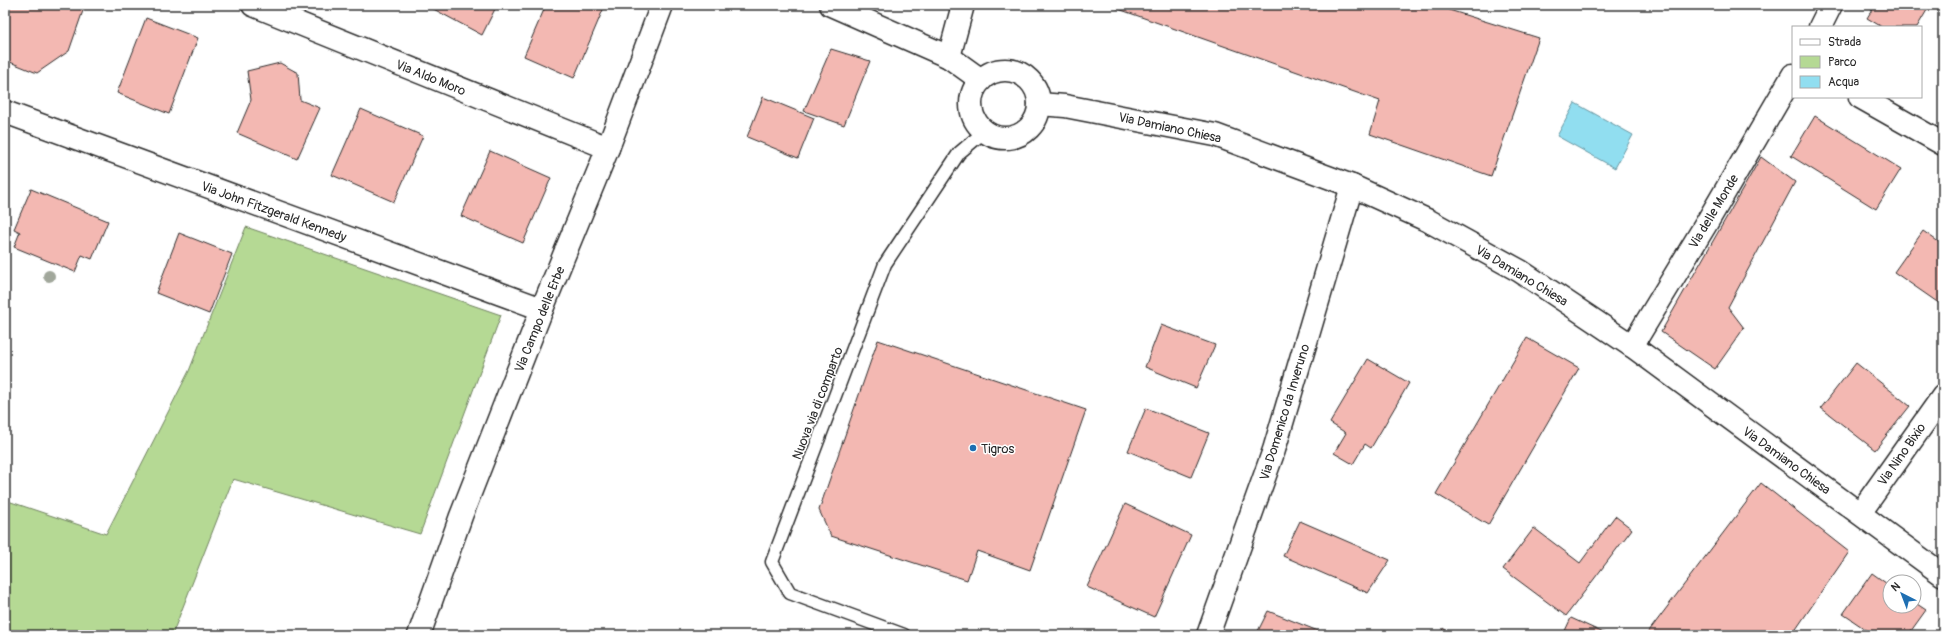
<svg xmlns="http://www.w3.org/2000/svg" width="1948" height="640" font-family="Pangolin,sans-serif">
<rect width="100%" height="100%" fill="#fff"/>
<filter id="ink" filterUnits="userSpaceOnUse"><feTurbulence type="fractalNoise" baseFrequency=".025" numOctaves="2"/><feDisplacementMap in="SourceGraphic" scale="8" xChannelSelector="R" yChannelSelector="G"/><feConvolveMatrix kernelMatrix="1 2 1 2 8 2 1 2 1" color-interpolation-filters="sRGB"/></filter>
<g filter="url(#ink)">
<polygon fill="#b5d994" stroke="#708260" points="246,227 501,315 420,534 233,479 172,635 5,635 5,500 106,534 189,371"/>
<polygon fill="#91def0" stroke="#6896a1" points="1575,103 1633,135 1615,168 1557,136"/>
<g fill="#f3b8b2" stroke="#2b2b2b">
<polygon points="5,5 85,5 69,51 37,73 5,60"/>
<polygon points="426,5 497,5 482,35"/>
<polygon points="546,5 605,5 574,78 524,56"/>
<polygon points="1107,5 1433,5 1539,38 1491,176 1370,134 1380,101"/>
<polygon points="1875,5 1930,5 1917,27 1882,27 1867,18"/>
<polygon points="146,18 198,38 169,114 117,93"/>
<polygon points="831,49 870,61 844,125 804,111"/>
<polygon points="280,63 298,73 300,100 320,108 297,159 237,133 251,100 247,71"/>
<polygon points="763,97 814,118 798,158 747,137"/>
<polygon points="361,109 423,136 394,202 332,175"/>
<polygon points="1815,116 1901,169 1876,209 1791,156"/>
<polygon points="490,151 551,178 523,243 461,216"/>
<polygon points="1761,157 1795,182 1728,307 1744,328 1715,369 1661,332"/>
<polygon points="31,189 108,221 92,259 82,255 75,272 14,247 20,232 14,229"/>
<polygon points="1923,231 1943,245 1943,306 1894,272"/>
<polygon points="179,233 232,254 209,314 156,293"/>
<polygon points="1161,325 1215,345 1196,388 1145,367"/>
<polygon points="1527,338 1579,368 1488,525 1436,494"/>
<polygon points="878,340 1086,410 1030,570 977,551 967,580 831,536 819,510"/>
<polygon points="1368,359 1409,383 1371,448 1365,444 1353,464 1334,453 1346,433 1330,423"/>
<polygon points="1856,363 1910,406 1875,450 1821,408"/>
<polygon points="1146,408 1209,433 1191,477 1128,451"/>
<polygon points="1761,483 1849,552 1792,635 1646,635"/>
<polygon points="1125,504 1191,535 1154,617 1087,587"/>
<polygon points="1615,516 1632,529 1566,616 1503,569 1534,528 1580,563"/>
<polygon points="1300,521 1390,560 1368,593 1283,556"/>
<polygon points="1872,573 1890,586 1890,606 1914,606 1914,602 1926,610 1908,635 1874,635 1843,614"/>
<polygon points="1268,611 1328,635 1256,635"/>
<polygon points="1571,618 1608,635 1563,635"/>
<polygon points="1443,628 1452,635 1440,635"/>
</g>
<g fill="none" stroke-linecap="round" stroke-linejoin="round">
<defs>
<polyline id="service" points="904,635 790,593 772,562 885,264 959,153 985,131"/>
<g id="minor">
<polyline points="253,5 608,148"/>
<polyline points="1820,27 1831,5"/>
<polyline points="949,57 963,5"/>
<polyline points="1860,97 1943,144"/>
<polyline points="5,112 542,309"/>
<polyline points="1632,346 1706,224 1793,75"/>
<polyline points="1860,513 1943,396"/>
<polyline points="419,635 461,516 542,309 608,148 662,5"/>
<polyline points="1208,635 1274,450 1352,186"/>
</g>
<g id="tertiary">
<polyline points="831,5 949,57 981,80"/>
<circle cx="1005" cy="104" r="34"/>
<polyline points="1039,104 1065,106 1215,135 1352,186 1429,221 1520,271 1632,346 1943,575"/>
</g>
</defs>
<use href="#service" stroke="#2b2b2b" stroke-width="15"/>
<use href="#minor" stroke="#2b2b2b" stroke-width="25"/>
<use href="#tertiary" stroke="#2b2b2b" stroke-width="25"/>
<use href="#service" stroke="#fff" stroke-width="12"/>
<use href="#minor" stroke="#fff" stroke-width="22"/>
<use href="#tertiary" stroke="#fff" stroke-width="22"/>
</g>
<circle fill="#a1a79b" cx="49" cy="276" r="6"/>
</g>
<circle fill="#1f6fb2" stroke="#fff" stroke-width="1.5" cx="973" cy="448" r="4"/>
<g text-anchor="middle" stroke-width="3" stroke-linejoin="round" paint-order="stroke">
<g font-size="13" fill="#2b2b2b" stroke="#fff">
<text transform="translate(431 77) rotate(22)" y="5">Via Aldo Moro</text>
<text transform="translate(1170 127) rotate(12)" y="5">Via Damiano Chiesa</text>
<text transform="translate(274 211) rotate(20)" y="5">Via John Fitzgerald Kennedy</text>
<text transform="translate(1713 211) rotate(-59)" y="5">Via delle Monde</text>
<text transform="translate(1522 275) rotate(31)" y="5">Via Damiano Chiesa</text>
<text transform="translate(539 319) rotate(-68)" y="5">Via Campo delle Erbe</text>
<text transform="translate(817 403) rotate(-69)" y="5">Nuova via di comparto</text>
<text transform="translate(1284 412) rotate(-73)" y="5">Via Domenico da Inveruno</text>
<text transform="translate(1901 454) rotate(-55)" y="5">Via Nino Bixio</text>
<text transform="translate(1787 460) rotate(36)" y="5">Via Damiano Chiesa</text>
</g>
<g font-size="13" fill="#2b2b2b" stroke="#fff" text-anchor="start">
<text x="981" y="453">Tigros</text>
</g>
</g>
<rect width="1948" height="640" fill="none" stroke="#fff" stroke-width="20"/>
<rect x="10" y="10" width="1928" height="620" fill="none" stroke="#2b2b2b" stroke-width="1.5" filter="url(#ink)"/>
<rect x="1792" y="26" width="130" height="72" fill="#ffffff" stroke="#aaaaaa"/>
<rect x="1800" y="39" width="20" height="6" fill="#ffffff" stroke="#aaaaaa"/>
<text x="1828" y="46" font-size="12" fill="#2b2b2b">Strada</text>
<rect x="1800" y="56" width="20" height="12" fill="#b5d994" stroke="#aaaaaa"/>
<text x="1828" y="66" font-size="12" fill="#2b2b2b">Parco</text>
<rect x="1800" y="76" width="20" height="12" fill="#91def0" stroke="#aaaaaa"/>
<text x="1828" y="86" font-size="12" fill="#2b2b2b">Acqua</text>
<g transform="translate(1902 594) rotate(318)"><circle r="19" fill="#ffffff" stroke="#aaaaaa"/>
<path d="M0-3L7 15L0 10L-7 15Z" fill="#1f6fb2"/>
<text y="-6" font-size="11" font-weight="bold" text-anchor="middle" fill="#2b2b2b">N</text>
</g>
</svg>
